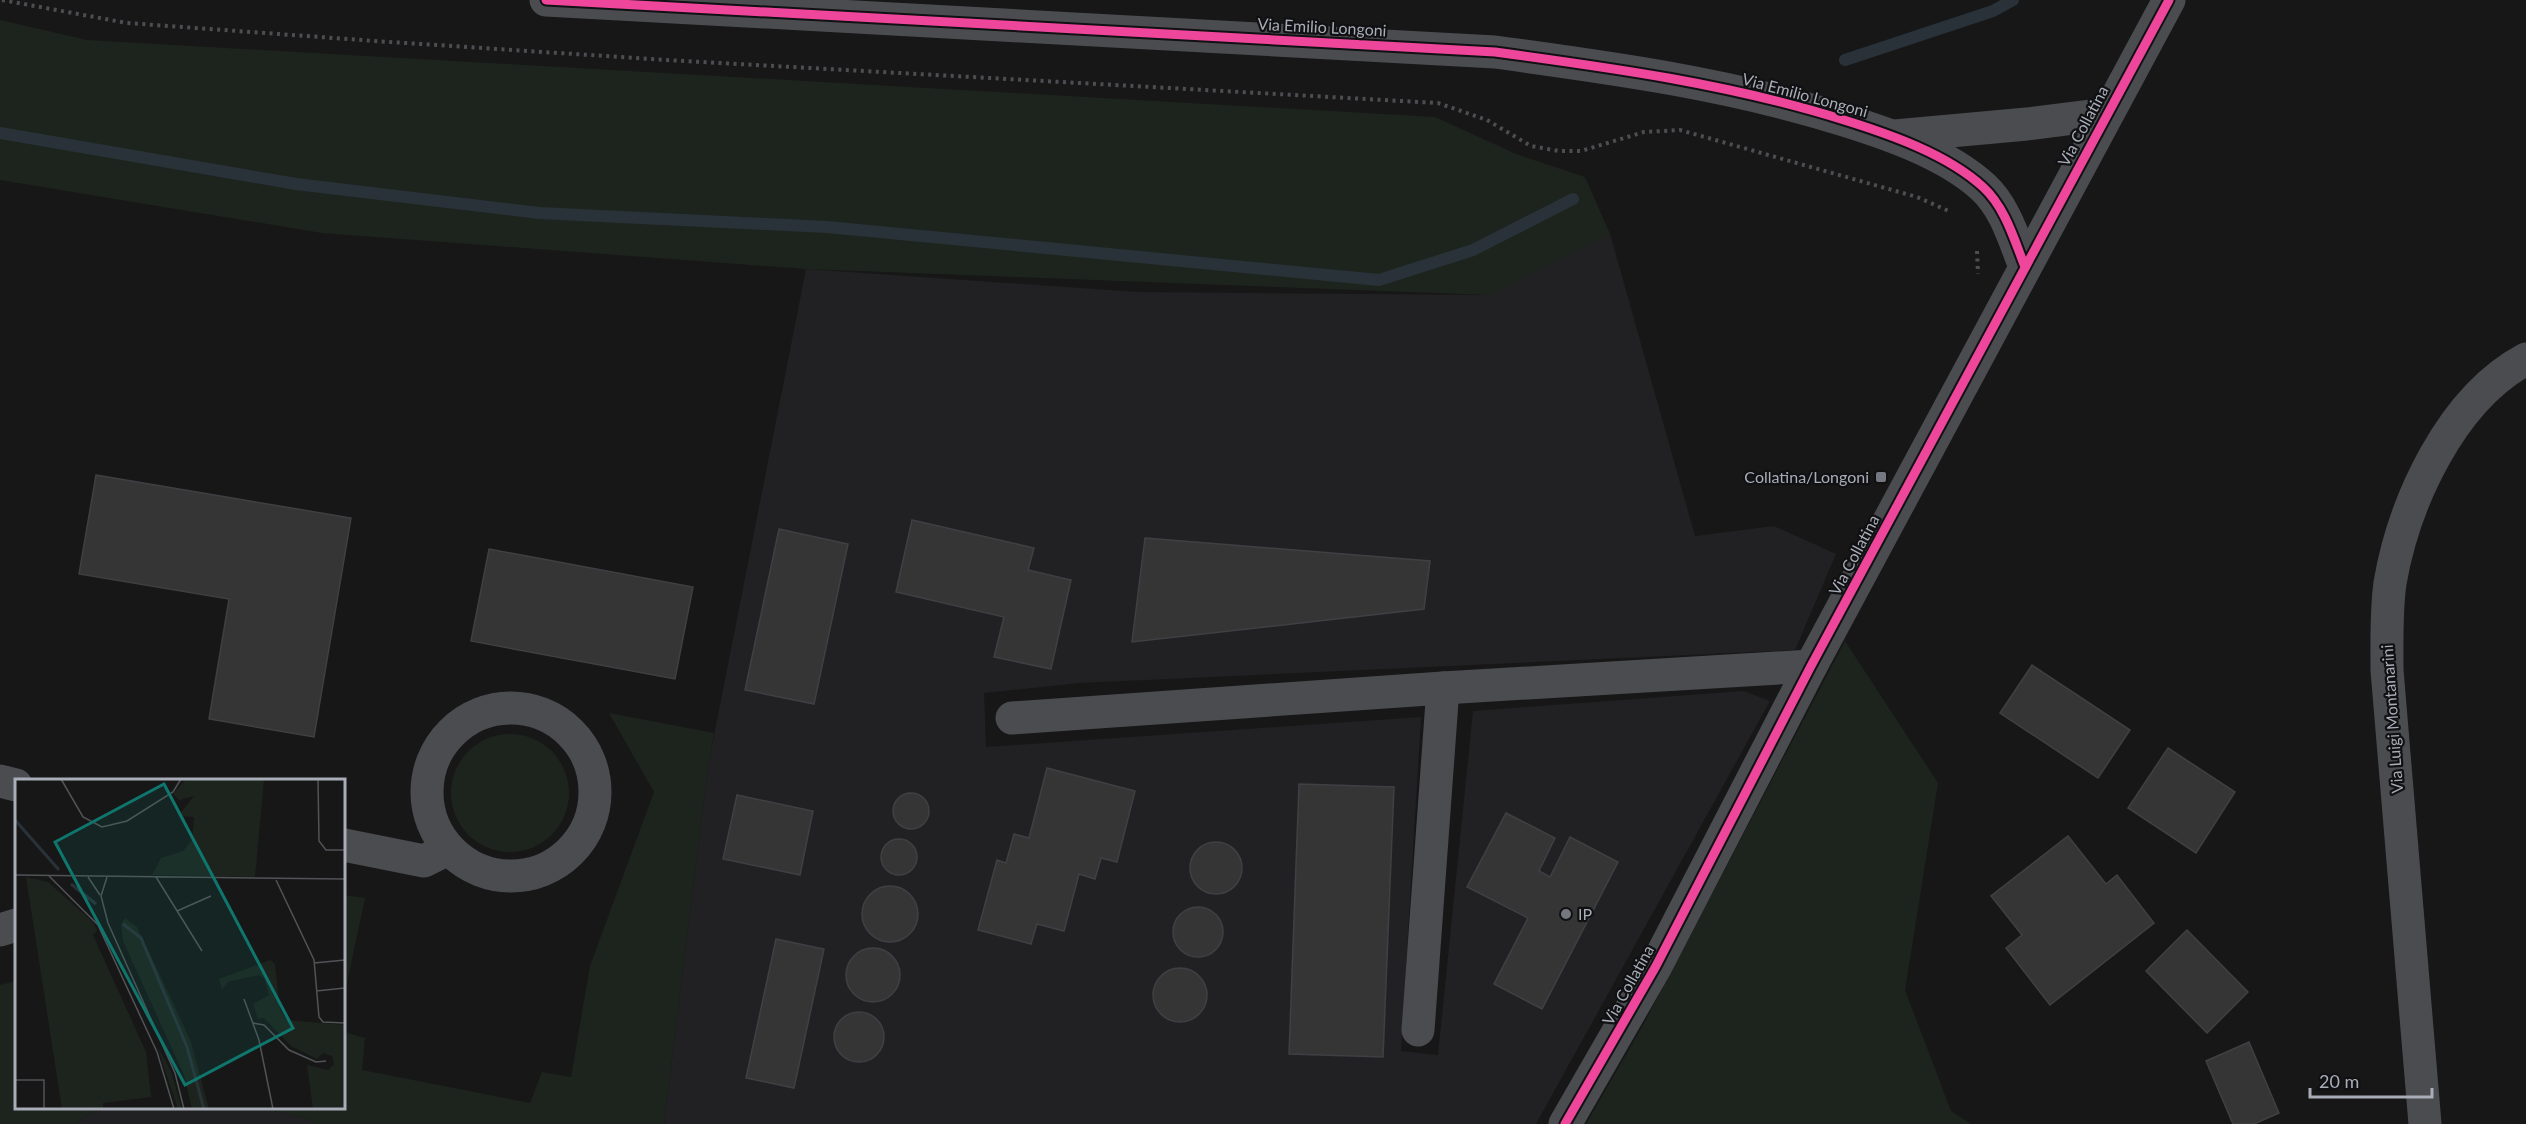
<svg xmlns="http://www.w3.org/2000/svg" width="2526" height="1124" font-family="Lato,sans-serif">
<rect width="100%" height="100%" fill="#171717"/>
<g fill="#212123">
<polygon points="1609,230 1695,536 1774,526 1836,554 1795,650 1080,683 984,693 986,747 1421,717 1401,1051 1438,1055 1473,711 1744,691 1770,701 1536,1124 664,1124 708,766 806,269 1138,292 1490,295"/>
<polygon points="110,1108 261,1108 304,1118 318,1124 75,1124 92,1112"/>
</g>
<g fill="#1d241e">
<polygon points="0,20 87,40 1435,117 1516,154 1585,177 1610,234 1490,295 806,269 322,233 0,180"/>
<polygon points="1845,641 1938,783 1905,990 1951,1111 1971,1124 1586,1124 1642,1027"/>
<polygon points="609,713 714,733 708,767 664,1124 318,1124 304,1118 261,1108 344,1108 344,1032 365,1038 362,1070 530,1103 542,1072 571,1077 590,966 654,792"/>
<circle cx="510" cy="793" r="59"/>
<polygon points="344,895 365,898 344,997"/>
<polygon points="16,981 16,1108 110,1108 92,1112 75,1124 0,1124 0,985"/>
</g>
<g fill="none" stroke-linecap="round" stroke-linejoin="round">
<g stroke="#2a3239" stroke-width="12">
<polyline points="1845,60 1993,11 2013,0"/>
<polyline points="0,133 296,184 539,213 827,227 1379,280 1473,250 1573,199"/>
</g>
</g>
<g fill="#353536" stroke="#3f4043" stroke-width="1.5">
<polygon points="96,475 351,518 314,737 209,719 229,599 79,574"/>
<polygon points="912,520 1034,548 1028,570 1071,580 1051,669 994,657 1004,617 896,592"/>
<polygon points="779,529 848,544 814,704 745,690"/>
<polygon points="1145,538 1430,561 1424,609 1132,642"/>
<polygon points="489,549 693,587 675,679 471,641"/>
<polygon points="2032,665 2130,730 2098,778 2000,713"/>
<polygon points="2168,748 2235,792 2196,853 2128,808"/>
<polygon points="1047,768 1135,791 1117,862 1101,858 1095,879 1079,874 1064,931 1037,924 1031,944 978,930 997,860 1006,863 1014,834 1029,838"/>
<polygon points="1299,784 1394,787 1383,1057 1289,1054"/>
<circle cx="911" cy="811" r="18"/>
<polygon points="737,795 813,811 800,875 723,859"/>
<polygon points="1506,813 1555,838 1539,871 1550,877 1570,837 1618,862 1542,1009 1494,984 1528,918 1467,887"/>
<polygon points="2068,836 2106,884 2117,875 2154,923 2050,1005 2006,948 2022,935 1991,896"/>
<circle cx="899" cy="857" r="18"/>
<circle cx="1216" cy="868" r="26"/>
<circle cx="890" cy="914" r="28"/>
<circle cx="1198" cy="932" r="25"/>
<polygon points="2187,930 2248,992 2207,1033 2146,971"/>
<polygon points="776,939 824,949 794,1088 746,1078"/>
<circle cx="873" cy="975" r="27"/>
<circle cx="1180" cy="995" r="27"/>
<circle cx="859" cy="1037" r="25"/>
<polygon points="2249,1042 2279,1113 2254,1124 2233,1124 2206,1061"/>
</g>
<g fill="none" stroke-linecap="round" stroke-linejoin="round">
<g stroke="#4d4e52" stroke-width="4" stroke-dasharray="3 4.5" stroke-linecap="butt">
<polyline points="2,0 127,23 375,41 666,60 1438,103 1487,120 1531,146 1559,151 1581,151 1644,132 1680,130 1917,197 1951,212"/>
<polyline points="1977,251 1978,274"/>
</g>
<g stroke="#4b4c50" stroke-width="33">
<path d="M546 0 1495 52C1613 68 1730 84 1844 120 1889 134 1947 154 1983 187 2005 207 2014 239 2025 267"/>
<polyline points="1895,136 2027,124 2106,114"/>
<circle cx="511" cy="792" r="84"/>
<polyline points="1012,718 1443,688 1811,666"/>
<polyline points="0,781 16,785"/>
<polyline points="344,845 424,861 448,849"/>
<polyline points="0,930 16,925"/>
<polyline points="1418,1030 1443,688"/>
<polyline points="1565,1124 1656,966 1811,666 2169,0"/>
<path d="M2425 1124 2387 670C2387 641 2386 612 2390 583 2404 502 2451 399 2526 359"/>
</g>
<defs>
<g id="cycleway">
<path d="M546 0 1495 52C1613 68 1730 84 1844 120 1889 134 1947 154 1983 187 2005 207 2014 239 2025 267"/>
<polyline points="1565,1124 1656,966 1811,666 2169,0"/>
</g>
</defs>
<use href="#cycleway" stroke="#111113" stroke-width="13"/>
<use href="#cycleway" stroke="#ed469a" stroke-width="9"/>
</g>
<g fill="#757880" stroke="#111113" stroke-width="2">
<rect x="1875" y="471" width="12" height="12" rx="3"/>
<circle cx="1566" cy="914" r="6"/>
</g>
<g text-anchor="middle" stroke-width="4.5" stroke-linejoin="round" paint-order="stroke">
<g font-size="16" fill="#a8adb8" stroke="#111113">
<text transform="translate(1322 27) rotate(3)" y="6">Via Emilio Longoni</text>
<text transform="translate(1805 95) rotate(15)" y="6">Via Emilio Longoni</text>
<text transform="translate(2083 126) rotate(-62)" y="6">Via Collatina</text>
<text transform="translate(1854 555) rotate(-62)" y="6">Via Collatina</text>
<text transform="translate(2392 719) rotate(-94)" y="6">Via Luigi Montanarini</text>
<text transform="translate(1628 985) rotate(-61)" y="6">Via Collatina</text>
</g>
<g font-size="16" fill="#a8adb8" stroke="#111113" text-anchor="end">
<text x="1869" y="483">Collatina/Longoni</text>
<text x="1578" y="920" text-anchor="start">IP</text>
</g>
</g>
<g transform="translate(15 779)">
<rect width="330" height="330" fill="#171717"/>
<path d="M171 0H249L240 98 137 96 146 79 168 72 177 61 179 38 163 37 179 17 164 21 158 15ZM11 98 33 103 77 142 82 151 78 156 131 273 136 318 88 324V330H47ZM110 139 122 148 154 215 176 263 194 330H177L169 296 108 162 106 145ZM255 181 260 185 265 231 272 241 330 246V330H298L292 286 313 291 319 285 317 277 308 274 302 280 276 267 249 239 243 240 238 225 254 216 249 199 244 196 213 203 207 211 204 200ZM142 267 156 292 167 330H163Z" fill="#1d241e"/>
<path fill="none" stroke="#2a3239" stroke-width="3" d="M0 41 44 91M56 105 81 125M108 145 126 159 172 268 189 330"/>
<path fill="none" stroke="#515357" stroke-width="1.5" d="M46 0 68 38 87 48 112 42 158 13 166 0M303 0 304 62 311 71H330M0 96 330 100M34 97 83 146 142 273 159 330M73 98 85 116M92 98 86 117 93 144 160 294 169 330M141 98 187 172M261 101 299 181 304 238 308 243 330 244M162 132 196 117M299 184 330 181M301 212 330 209M229 220 244 261 258 330M238 244 249 246 274 271 301 283 311 282M0 301H29V330"/>
<path fill="#0f766e" fill-opacity="0.15" stroke="#0f766e" stroke-width="3" d="M149 5 278 249 170 306 40 63Z"/>
<rect width="330" height="330" fill="none" stroke="#a8adb8" stroke-width="3"/>
</g>
<path d="M2310 1088v9h122v-9" fill="none" stroke="#a8adb8" stroke-width="3"/>
<text x="2319" y="1088" font-size="18" fill="#a8adb8" stroke="#111113" stroke-width="4.5" paint-order="stroke">20 m</text>
</svg>
